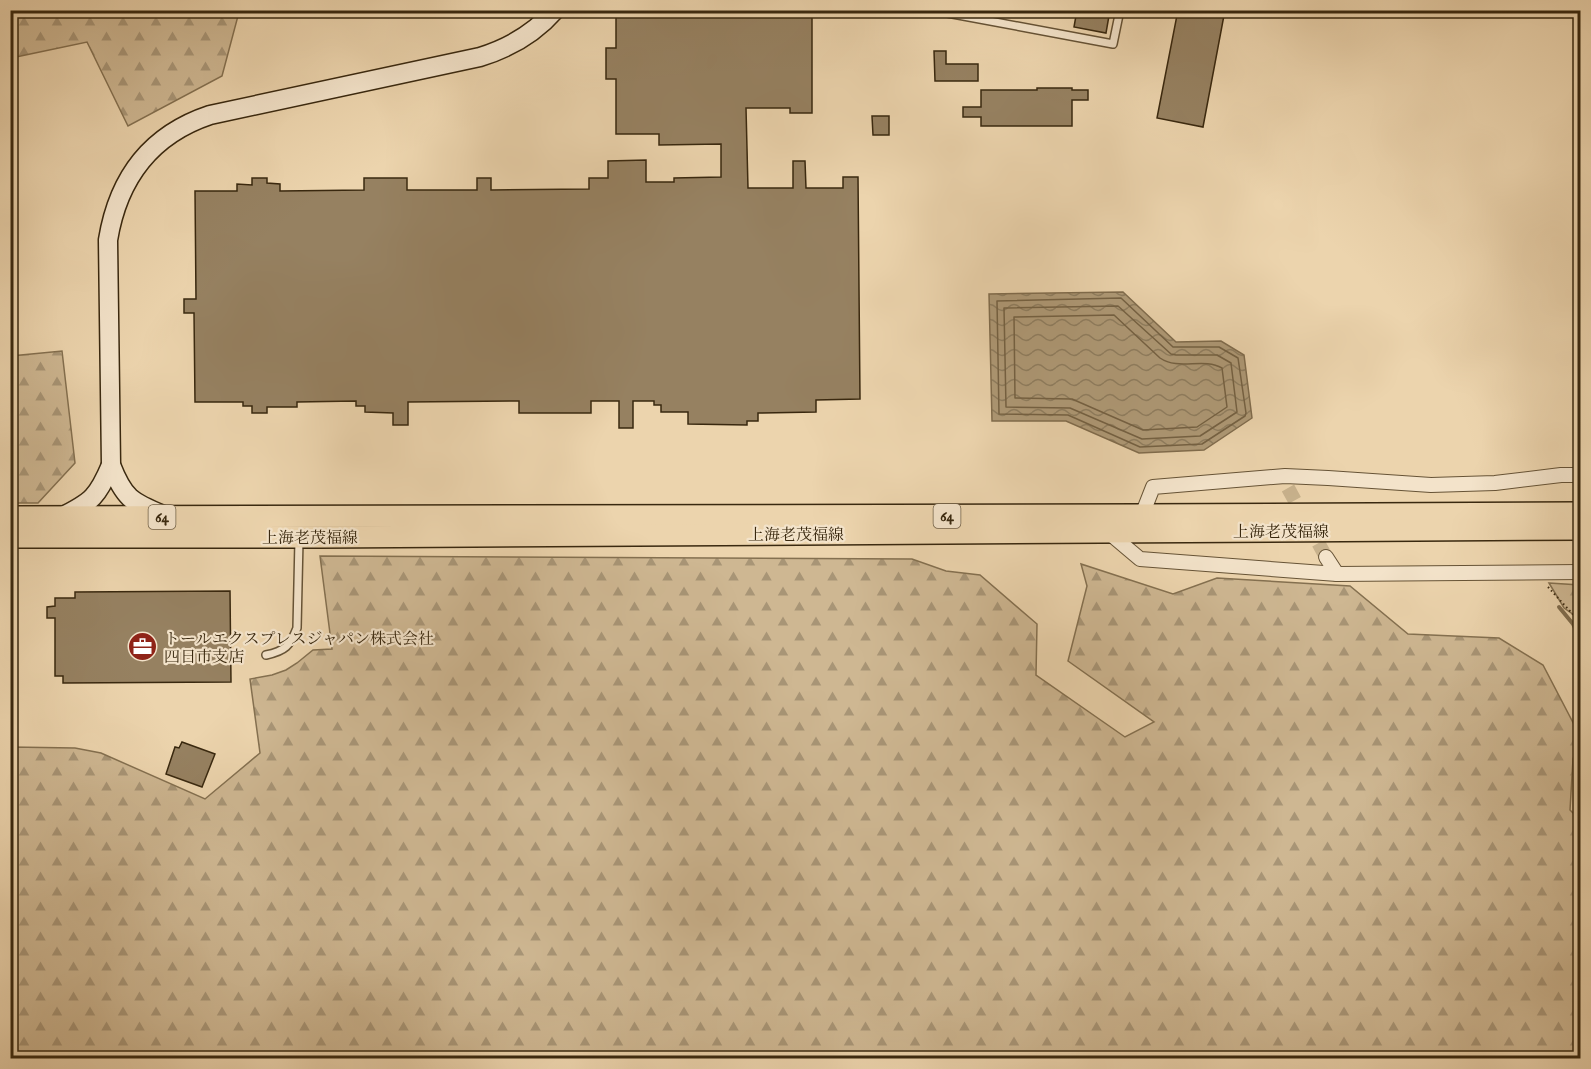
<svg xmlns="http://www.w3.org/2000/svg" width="1591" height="1069" font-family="'IM FELL English','Noto Serif JP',serif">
<defs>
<pattern id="forest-firs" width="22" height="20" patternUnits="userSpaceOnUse" patternTransform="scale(1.5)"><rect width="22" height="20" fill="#ceb792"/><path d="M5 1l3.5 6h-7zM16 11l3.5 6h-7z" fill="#a89576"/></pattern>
<pattern id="water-waves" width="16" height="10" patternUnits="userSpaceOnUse" patternTransform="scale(1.5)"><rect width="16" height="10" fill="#af9a77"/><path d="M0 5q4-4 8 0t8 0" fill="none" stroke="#8f7e60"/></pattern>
</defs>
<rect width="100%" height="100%" fill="#ecd4ad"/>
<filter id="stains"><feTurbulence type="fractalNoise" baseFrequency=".00333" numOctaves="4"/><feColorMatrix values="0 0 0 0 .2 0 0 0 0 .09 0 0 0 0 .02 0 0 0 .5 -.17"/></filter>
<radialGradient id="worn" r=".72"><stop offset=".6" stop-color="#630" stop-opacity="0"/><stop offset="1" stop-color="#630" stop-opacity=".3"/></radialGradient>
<g fill="url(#forest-firs)" stroke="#847050" stroke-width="1.5">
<polygon points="10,11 11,10 242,11 239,12 222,76 128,126 87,42 11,58"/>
<polygon points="62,351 75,463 38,503 11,503 11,356"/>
<polygon points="320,556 912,559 946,571 980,575 1037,624 1036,675 1125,737 1154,722 1068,661 1087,586 1081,564 1173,594 1217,578 1350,586 1408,634 1499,638 1543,665 1580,736 1580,740 1573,759 1570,810 1580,820 1580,1058 19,1058 10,1049 11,747 75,748 101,753 205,799 260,753 250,679 272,675 286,670 297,663 313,650 332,649"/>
<polygon points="1549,583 1580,585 1580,619 1564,608"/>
</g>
<polygon fill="url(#water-waves)" stroke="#806c4d" stroke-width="1.5" points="1123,292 1176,342 1221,341 1244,355 1252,418 1204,450 1139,453 1066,421 992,421 989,294"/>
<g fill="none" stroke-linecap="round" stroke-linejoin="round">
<g stroke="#746143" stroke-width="1.5">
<polygon points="1121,298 1173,347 1219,347 1238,358 1246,413 1245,416 1202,444 1140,447 1068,415 999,414 997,301"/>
<polygon points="1118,306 1171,354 1176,355 1217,355 1231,363 1237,412 1200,436 1142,439 1070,408 1006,407 1004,308"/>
<path d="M1114 315 1160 358C1179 371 1203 357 1222 368L1227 407 1197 427 1143 430 1072 399 1015 398 1014 317Z"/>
</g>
<polyline stroke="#806c4d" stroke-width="4" points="1559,607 1573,624 1580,639"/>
</g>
<g fill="#968161" stroke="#39280f" stroke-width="1.5">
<polygon points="616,10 812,10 812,113 790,113 790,108 746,108 748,188 793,188 793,161 805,161 806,188 843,188 843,177 858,177 860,399 816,400 816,412 758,413 758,421 747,421 747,425 688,424 688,412 661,412 661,405 654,405 654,401 633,401 633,428 619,428 619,401 591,401 591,413 519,413 519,401 408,402 408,425 393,425 393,413 365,412 365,406 356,406 356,401 297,402 297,407 267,407 267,413 252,413 252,406 243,406 243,402 195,402 194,313 184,313 184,299 196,299 195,191 237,191 237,184 252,185 252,178 267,178 267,183 280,184 280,191 364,190 364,178 407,178 407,190 477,190 477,178 491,178 491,190 589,189 589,178 608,178 608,161 646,160 646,182 674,182 674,178 721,177 721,144 659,145 659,134 616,134 616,79 606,79 606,48 616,48"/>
<polygon points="1077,10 1110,10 1106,33 1074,27"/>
<polygon points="1178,10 1225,10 1203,127 1157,118"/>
<polygon points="934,51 946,51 946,64 978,64 978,81 935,81"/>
<polygon points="1037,88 1072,88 1072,90 1088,90 1088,100 1072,100 1072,126 981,126 981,117 963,117 963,107 981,107 981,90 1037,90"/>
<polygon points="872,116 889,116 889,135 873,135"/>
<polygon points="230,591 231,682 63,683 63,676 55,676 55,618 47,618 47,607 55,606 55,598 75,598 75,592"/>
<polygon points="182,742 215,754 202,787 166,774 175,747 179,748"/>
</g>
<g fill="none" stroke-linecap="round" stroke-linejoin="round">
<polyline stroke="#c8b28d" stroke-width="14" stroke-dasharray="14 7" stroke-linecap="butt" points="1288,488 1326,557"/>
<defs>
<g id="lane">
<polyline points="931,10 1113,44 1120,10"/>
<path d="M266 655C285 651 290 646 297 628L299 540"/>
</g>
<g id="street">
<polyline points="1142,515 1153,487 1285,476 1328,478 1431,485 1495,483 1561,475 1580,475"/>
<polyline points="1108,532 1140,559 1337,574 1580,572"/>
<polyline points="1326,557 1337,574"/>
</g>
<g id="secondary">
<path d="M163 515C131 502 124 498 111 465L108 240C118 179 150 135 210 115L480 57C509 48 534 34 555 10"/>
<path d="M61 517C92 502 98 496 111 465"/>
</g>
<g id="primary">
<polyline points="10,517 1142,515 1580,513"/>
<polyline points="10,537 321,537 1580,529"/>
</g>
</defs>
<use href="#lane" stroke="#665336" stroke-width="10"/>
<use href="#street" stroke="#665336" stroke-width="16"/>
<use href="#secondary" stroke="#39280f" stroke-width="21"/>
<use href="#primary" stroke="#39280f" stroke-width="24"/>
<polyline stroke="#39280f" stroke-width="2" stroke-dasharray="1.5 3" stroke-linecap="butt" points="1548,587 1579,621 1580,625"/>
<use href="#lane" stroke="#f3e3ca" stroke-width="7"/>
<use href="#street" stroke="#f3e3ca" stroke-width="14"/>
<use href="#secondary" stroke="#f3e3ca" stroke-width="18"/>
<use href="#primary" stroke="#ecd4ad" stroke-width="21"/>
</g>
<defs>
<symbol id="office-disc" viewBox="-11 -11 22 22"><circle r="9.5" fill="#8f2418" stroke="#f3e3ca"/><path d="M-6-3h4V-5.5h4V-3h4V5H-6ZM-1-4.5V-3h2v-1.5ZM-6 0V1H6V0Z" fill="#fff"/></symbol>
</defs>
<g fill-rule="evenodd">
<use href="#office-disc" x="126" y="630" width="33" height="33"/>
</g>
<g text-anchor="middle" stroke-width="4.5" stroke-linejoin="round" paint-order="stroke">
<g fill="#f3e3ca" stroke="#716047" stroke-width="1.5">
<rect x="933.5" y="504" width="27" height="24" rx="4.5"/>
<rect x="148.5" y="505" width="27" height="24" rx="4.5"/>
</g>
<g font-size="15" font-weight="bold" fill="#39280f">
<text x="947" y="521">64</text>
<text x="162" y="522">64</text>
</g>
<g font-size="16" fill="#39280f" stroke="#f3e3ca">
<text x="1281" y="537">上海老茂福線</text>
<text x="796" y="540">上海老茂福線</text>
<text x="310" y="543">上海老茂福線</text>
</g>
<g font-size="16" fill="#39280f" stroke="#f3e3ca" text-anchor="start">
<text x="164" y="644">トールエクスプレスジャパン株式会社<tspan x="164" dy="18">四日市支店</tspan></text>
</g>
</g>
<rect width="1591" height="1069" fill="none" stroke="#ecd4ad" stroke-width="36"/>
<rect x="12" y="12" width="1567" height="1045" fill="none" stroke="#39280f" stroke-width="3"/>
<rect x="18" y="18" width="1555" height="1033" fill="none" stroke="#39280f" stroke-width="1.5"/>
<rect width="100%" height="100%" filter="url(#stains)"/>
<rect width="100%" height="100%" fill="url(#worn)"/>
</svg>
